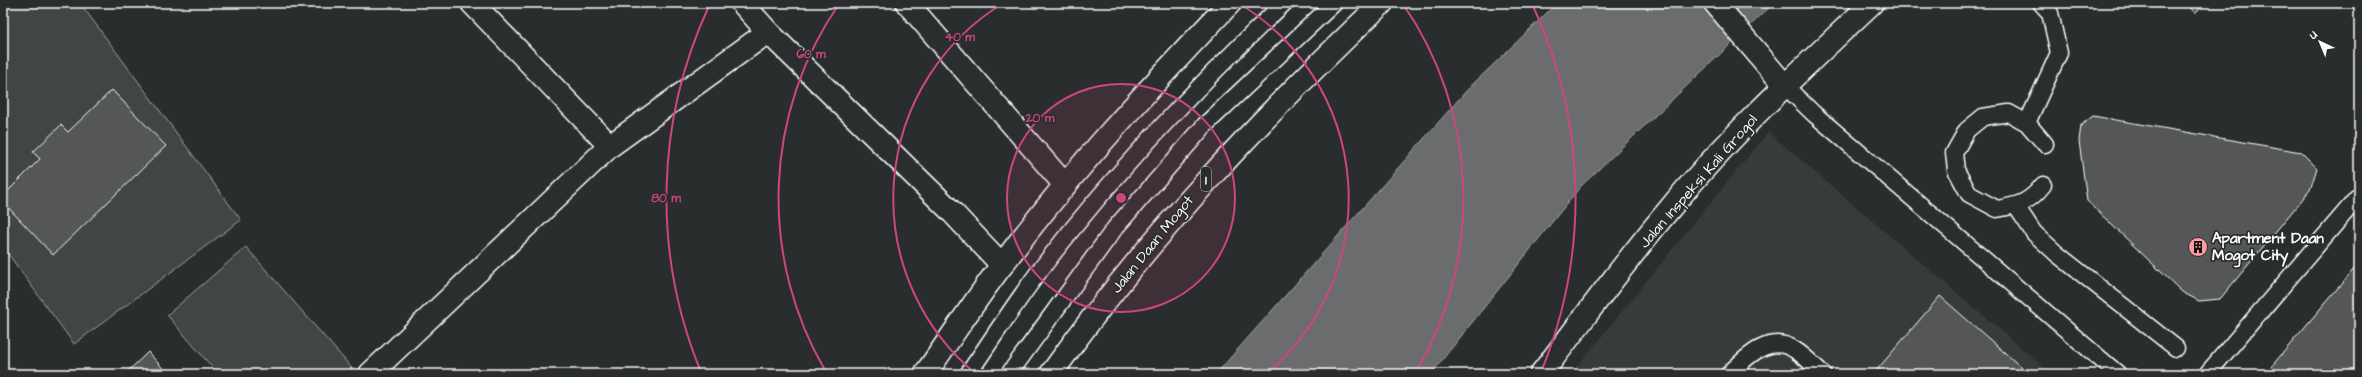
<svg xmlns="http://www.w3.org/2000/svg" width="2362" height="377" font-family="'Architects Daughter',sans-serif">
<rect width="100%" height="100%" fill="#2a2d2e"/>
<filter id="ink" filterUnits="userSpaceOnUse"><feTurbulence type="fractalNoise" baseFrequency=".025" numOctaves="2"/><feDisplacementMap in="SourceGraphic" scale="8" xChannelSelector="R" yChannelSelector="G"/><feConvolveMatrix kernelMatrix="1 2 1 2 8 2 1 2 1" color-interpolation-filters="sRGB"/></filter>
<g filter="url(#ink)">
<polygon fill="#373a3b" points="1768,132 2052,374 1571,374"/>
<g fill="#414445" stroke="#a0a2a2">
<polygon points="3,3 80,3 241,220 74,344 3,247"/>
<polygon points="246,247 357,374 218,374 167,315"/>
</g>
<polygon fill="#6a6c6d" stroke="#a6a7a7" points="1557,3 1774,3 1580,187 1431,374 1216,374 1467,90"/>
<g fill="#555758" stroke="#fff">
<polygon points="2186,3 2205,3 2195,13"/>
<polygon points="112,90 166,146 53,255 3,202 3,196 40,159 33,152 61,125 68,132"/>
<polygon points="2093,116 2301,152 2317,168 2310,190 2220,299 2199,301 2182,292 2087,201 2079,141 2081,125"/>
<polygon points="2359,263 2359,374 2265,374"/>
<polygon points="1940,296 2029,374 1879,374 1876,371"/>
<polygon points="148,352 168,374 125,374"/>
</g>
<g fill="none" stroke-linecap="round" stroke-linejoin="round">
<defs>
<g id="lane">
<polyline points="1784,85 1814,114 2118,374"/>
<polyline points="2027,123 2059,53 2050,13 2041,3"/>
<path d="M2043 185C2029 203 2019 205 1997 209L1969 194 1956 170 1954 153 1967 130 1983 117 2009 113 2027 123 2045 144"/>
<polyline points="2016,206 2034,233 2057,254 2176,348"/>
<path d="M968 374C993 338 1017 300 1044 265 1116 171 1198 85 1284 3"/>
<polyline points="1009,374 1115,228 1205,125 1334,3"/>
<path d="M1729 374C1746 357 1770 333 1795 350 1805 356 1814 366 1823 374"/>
<polyline points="2207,374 2359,196"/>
</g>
<g id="street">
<polyline points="472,3 610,146 768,32 950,210 1002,265"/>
<polyline points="742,3 768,32"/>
<polyline points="907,3 1065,185"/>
<polyline points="1715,3 1784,85"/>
<polyline points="370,374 610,146"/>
<path d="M1541 374C1583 320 1623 264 1667 212 1729 136 1801 70 1872 3"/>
</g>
<g id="highway">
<path d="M925 374C951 338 975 300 1002 265 1071 172 1150 87 1230 3"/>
<path d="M1051 374C1148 237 1261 118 1382 3"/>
</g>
</defs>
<use href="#lane" stroke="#fff" stroke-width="19"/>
<use href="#street" stroke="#fff" stroke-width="25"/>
<use href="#highway" stroke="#fff" stroke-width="25"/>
<use href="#lane" stroke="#2a2d2e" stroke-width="16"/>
<use href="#street" stroke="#2a2d2e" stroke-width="22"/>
<use href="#highway" stroke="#2a2d2e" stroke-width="22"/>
</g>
</g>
<circle cx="1121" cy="198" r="114" fill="#ce467c" fill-opacity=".12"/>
<g fill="none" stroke="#ce467c" stroke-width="2">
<circle cx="1121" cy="198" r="114"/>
<path d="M976 374A228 228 0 0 1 1002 4M1240 4A228 228 0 0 1 1266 374"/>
<path d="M826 372A342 342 0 0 1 839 4M1403 4A342 342 0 0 1 1416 372"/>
<path d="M701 372A455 455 0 0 1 709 6M1533 6A455 455 0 0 1 1541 372"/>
</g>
<defs>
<symbol id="building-disc" viewBox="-11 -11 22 22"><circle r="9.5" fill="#ff9aa2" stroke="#2a2d2e"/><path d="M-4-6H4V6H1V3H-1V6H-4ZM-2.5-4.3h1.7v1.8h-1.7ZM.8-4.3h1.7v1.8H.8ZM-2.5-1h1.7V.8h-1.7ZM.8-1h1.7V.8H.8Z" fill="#111"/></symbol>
</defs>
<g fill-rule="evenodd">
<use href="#building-disc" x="2187" y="236" width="22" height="22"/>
</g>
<g text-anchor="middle" stroke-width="3.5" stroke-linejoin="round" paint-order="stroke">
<rect fill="#2a2d2e" stroke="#bfc0c0" stroke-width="1" x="1201" y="167" width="10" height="24" rx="3"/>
<g font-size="14" font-weight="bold" fill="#fff">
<text x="1206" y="184">1</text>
</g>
<g font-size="15" fill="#fff" stroke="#2a2d2e">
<text transform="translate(1698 181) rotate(-49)" y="5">Jalan Inspeksi Kali Grogol</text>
<text transform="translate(1152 244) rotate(-51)" y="5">Jalan Daan Mogot</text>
</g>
<g font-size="15" font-weight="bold" fill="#fff" stroke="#2a2d2e" text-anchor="start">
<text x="2212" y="243">Apartment Daan<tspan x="2212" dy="17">Mogot City</tspan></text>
</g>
</g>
<circle cx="1121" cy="198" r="6" fill="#ce467c" stroke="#2a2d2e" stroke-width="2"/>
<g font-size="12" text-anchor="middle" font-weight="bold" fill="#ce467c" stroke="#2a2d2e" stroke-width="3.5" stroke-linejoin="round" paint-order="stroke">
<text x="960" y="41">40 m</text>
<text x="811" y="58">60 m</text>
<text x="1040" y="122">20 m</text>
<text x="666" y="202">80 m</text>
</g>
<rect width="2362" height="377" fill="none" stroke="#2a2d2e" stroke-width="16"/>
<rect x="8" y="8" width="2346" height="361" fill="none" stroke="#fff" stroke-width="1.5" filter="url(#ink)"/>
<g transform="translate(2320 42) rotate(316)" stroke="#2a2d2e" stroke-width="3" paint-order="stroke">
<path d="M0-3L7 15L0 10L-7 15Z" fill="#ffffff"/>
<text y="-6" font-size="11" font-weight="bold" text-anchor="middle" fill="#ffffff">U</text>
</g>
</svg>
